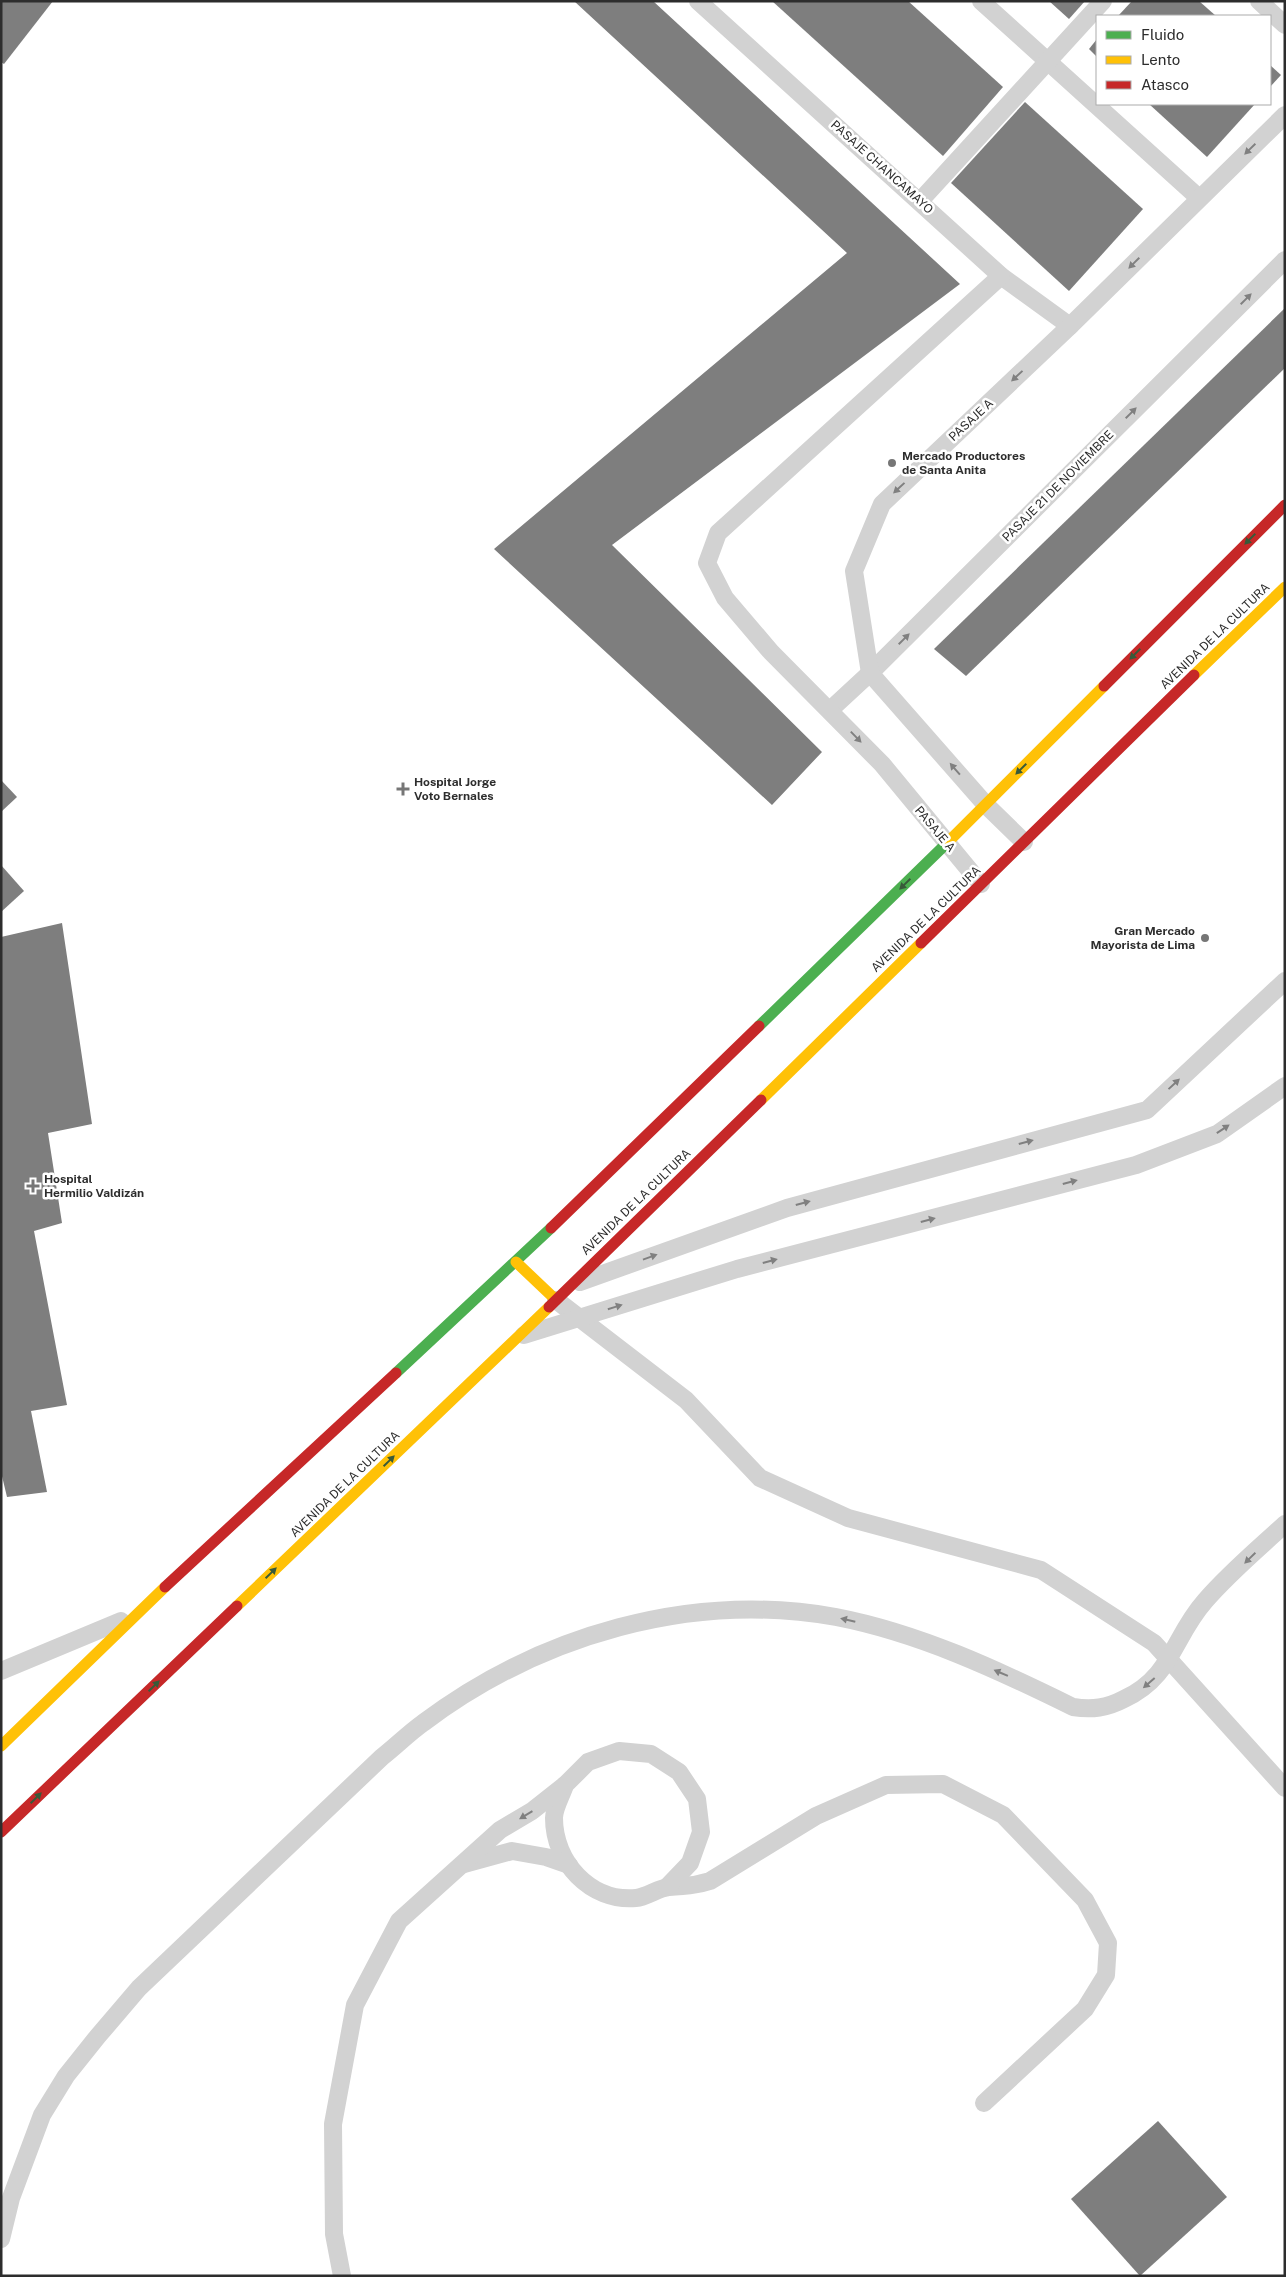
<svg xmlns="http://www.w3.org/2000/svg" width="1286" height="2277" font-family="'Public Sans',sans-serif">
<rect width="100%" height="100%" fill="#fff"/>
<g fill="#7e7e7e">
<polygon points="1,1 53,1 4,64 1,62"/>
<polygon points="574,1 653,1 960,284 612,545 822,752 772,805 494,549 847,253"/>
<polygon points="772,1 908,1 1003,87 943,156"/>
<polygon points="1049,1 1085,1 1069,19"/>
<polygon points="1132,1 1199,1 1216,16 1118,16"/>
<polygon points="1097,39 1097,57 1089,49"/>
<polygon points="1270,65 1281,75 1270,87"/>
<polygon points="1025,102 1143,209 1069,291 951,183"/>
<polygon points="1149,104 1255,104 1207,157"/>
<polygon points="1285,308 1285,368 966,676 934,649"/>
<polygon points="1,780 17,797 1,812"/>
<polygon points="1,865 24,891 1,912"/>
<polygon points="62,923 92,1124 48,1133 62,1223 34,1231 67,1405 31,1411 47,1492 7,1497 1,1472 1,937"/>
<polygon points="1158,2121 1227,2197 1140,2276 1071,2199"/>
</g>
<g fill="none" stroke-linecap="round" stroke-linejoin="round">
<g stroke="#d2d2d2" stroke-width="18">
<polyline points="698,1 1001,276 1070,326"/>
<polyline points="981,1 1199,198"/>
<polyline points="1259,1 1285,25"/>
<polyline points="920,201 1103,1"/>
<polyline points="830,710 870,673 1285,260"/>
<polyline points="1024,842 986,805 870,673 854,571 882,504 1070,326 1285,115"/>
<polyline points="981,884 882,764 771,652 725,598 707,563 718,533 1001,276"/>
<polyline points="580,1282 787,1208 1147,1110 1285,981"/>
<polyline points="556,1300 686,1400 760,1478 848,1518 1041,1570 1154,1643 1285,1788"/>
<polyline points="524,1335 737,1269 1136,1165 1217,1134 1285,1086"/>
<polyline points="1,1671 121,1621"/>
<path d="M565 1785C562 1795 554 1808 554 1818 554 1862 590 1902 636 1898 647 1897 658 1888 669 1887 687 1885 691 1887 710 1881L816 1816 886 1785 943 1784 1003 1815 1085 1900 1108 1943 1106 1975 1085 2009 984 2103"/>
<polyline points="464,1864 512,1851 546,1857 569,1865"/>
<path d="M1 2239 11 2198 42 2115 66 2076 98 2036 139 1988 382 1757C396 1746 409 1733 423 1723 540 1635 691 1591 836 1617 919 1633 998 1670 1073 1707 1092 1710 1107 1708 1124 1699 1172 1677 1173 1637 1205 1601 1229 1573 1258 1549 1285 1524"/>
<polyline points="342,2276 334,2234 333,2124 355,2005 399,1921 500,1830 532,1811 565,1785 588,1762 619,1751 651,1754 679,1772 697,1799 701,1832 690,1863 667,1887"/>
</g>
<g stroke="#4caf50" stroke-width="11">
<polyline points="759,1026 947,843"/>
<polyline points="396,1373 551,1228"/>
</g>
<g stroke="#ffc107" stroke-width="11">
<polyline points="1194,675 1285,587"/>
<polyline points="947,843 1104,686"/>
<polyline points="761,1100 921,943"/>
<polyline points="516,1262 556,1300"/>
<polyline points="237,1606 549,1307"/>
<polyline points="1,1746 165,1587"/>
</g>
<g stroke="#c62828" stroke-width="11">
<polyline points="1104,686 1285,505"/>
<polyline points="921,943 1194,675"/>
<polyline points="551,1228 759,1026"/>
<polyline points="549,1307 761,1100"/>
<polyline points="165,1587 396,1373"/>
<polyline points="1,1832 237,1606"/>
</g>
</g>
<defs><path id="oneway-solid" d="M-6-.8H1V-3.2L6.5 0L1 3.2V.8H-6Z" transform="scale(1.25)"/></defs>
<g fill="#808080">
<use href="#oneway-solid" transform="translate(1250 149) rotate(136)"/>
<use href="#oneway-solid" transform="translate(1134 263) rotate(135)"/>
<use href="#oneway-solid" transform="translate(1246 299) rotate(-45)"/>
<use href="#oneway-solid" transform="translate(1017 376) rotate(137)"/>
<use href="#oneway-solid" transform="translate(1131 413) rotate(-45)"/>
<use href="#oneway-solid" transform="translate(899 488) rotate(137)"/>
<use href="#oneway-solid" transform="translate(904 639) rotate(-45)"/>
<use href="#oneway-solid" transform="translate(856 737) rotate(46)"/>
<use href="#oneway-solid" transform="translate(955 769) rotate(-131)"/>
<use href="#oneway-solid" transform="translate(1174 1084) rotate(-43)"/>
<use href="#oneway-solid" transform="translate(1223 1129) rotate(-34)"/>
<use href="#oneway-solid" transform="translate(1026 1142) rotate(-15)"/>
<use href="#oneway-solid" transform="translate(1070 1182) rotate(-15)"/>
<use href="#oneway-solid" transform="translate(803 1203) rotate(-15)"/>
<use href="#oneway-solid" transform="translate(928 1220) rotate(-15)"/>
<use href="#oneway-solid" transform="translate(650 1257) rotate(-20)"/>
<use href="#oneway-solid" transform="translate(770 1261) rotate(-15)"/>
<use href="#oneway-solid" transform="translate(615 1307) rotate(-17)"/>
<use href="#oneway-solid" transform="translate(1250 1558) rotate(136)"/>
<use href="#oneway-solid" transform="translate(848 1620) rotate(-167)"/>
<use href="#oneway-solid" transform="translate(1001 1673) rotate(-157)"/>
<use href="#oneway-solid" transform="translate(1149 1683) rotate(139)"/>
<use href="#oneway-solid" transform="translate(526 1815) rotate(149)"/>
</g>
<g fill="#385a39">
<use href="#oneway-solid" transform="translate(1250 539) rotate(135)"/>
<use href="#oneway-solid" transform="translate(1135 654) rotate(135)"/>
<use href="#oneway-solid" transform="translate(1021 769) rotate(135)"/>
<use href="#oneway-solid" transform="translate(905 884) rotate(136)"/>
<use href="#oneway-solid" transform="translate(389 1461) rotate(-44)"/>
<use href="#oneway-solid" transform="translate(271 1573) rotate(-44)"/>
<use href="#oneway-solid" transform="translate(154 1686) rotate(-44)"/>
<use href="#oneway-solid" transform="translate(36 1798) rotate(-44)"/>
</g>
<g fill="#767676" stroke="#fff" stroke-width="2">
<circle cx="892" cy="463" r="5"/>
<path d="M400.5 781.5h5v5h5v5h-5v5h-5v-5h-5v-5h5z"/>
<circle cx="1205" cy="938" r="5"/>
<path d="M30.5 1178.5h5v5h5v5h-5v5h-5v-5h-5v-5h5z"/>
</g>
<g text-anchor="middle" stroke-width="5" stroke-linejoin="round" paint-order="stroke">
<g font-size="12" fill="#2d2d2d" stroke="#fff">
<text transform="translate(882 167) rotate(42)" y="4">PASAJE CHANCAMAYO</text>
<text transform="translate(971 420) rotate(-43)" y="4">PASAJE A</text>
<text transform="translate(1058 486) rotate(-45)" y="4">PASAJE 21 DE NOVIEMBRE</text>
<text transform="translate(1215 636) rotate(-44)" y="4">AVENIDA DE LA CULTURA</text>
<text transform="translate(935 829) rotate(50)" y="4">PASAJE A</text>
<text transform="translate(926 919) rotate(-44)" y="4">AVENIDA DE LA CULTURA</text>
<text transform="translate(636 1202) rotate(-44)" y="4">AVENIDA DE LA CULTURA</text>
<text transform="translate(345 1484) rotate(-44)" y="4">AVENIDA DE LA CULTURA</text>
</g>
<g font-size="12" font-weight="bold" fill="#2d2d2d" stroke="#fff" text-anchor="start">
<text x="902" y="460">Mercado Productores<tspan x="902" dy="14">de Santa Anita</tspan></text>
<text x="414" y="786">Hospital Jorge<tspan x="414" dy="14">Voto Bernales</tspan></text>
<text x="1195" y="935" text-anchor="end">Gran Mercado<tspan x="1195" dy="14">Mayorista de Lima</tspan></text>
<text x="44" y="1183">Hospital<tspan x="44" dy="14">Hermilio Valdizán</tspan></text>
</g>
</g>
<rect width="1286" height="2277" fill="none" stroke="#2d2d2d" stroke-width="5"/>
<rect x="1096" y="15" width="175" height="90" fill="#ffffff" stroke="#ababab"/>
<rect x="1106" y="31" width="25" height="8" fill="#4caf50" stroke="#ababab"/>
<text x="1141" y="40" font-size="15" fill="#2d2d2d">Fluido</text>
<rect x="1106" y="56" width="25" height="8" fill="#ffc107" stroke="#ababab"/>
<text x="1141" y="65" font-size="15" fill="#2d2d2d">Lento</text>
<rect x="1106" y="81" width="25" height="8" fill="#c62828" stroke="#ababab"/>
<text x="1141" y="90" font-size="15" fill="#2d2d2d">Atasco</text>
</svg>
